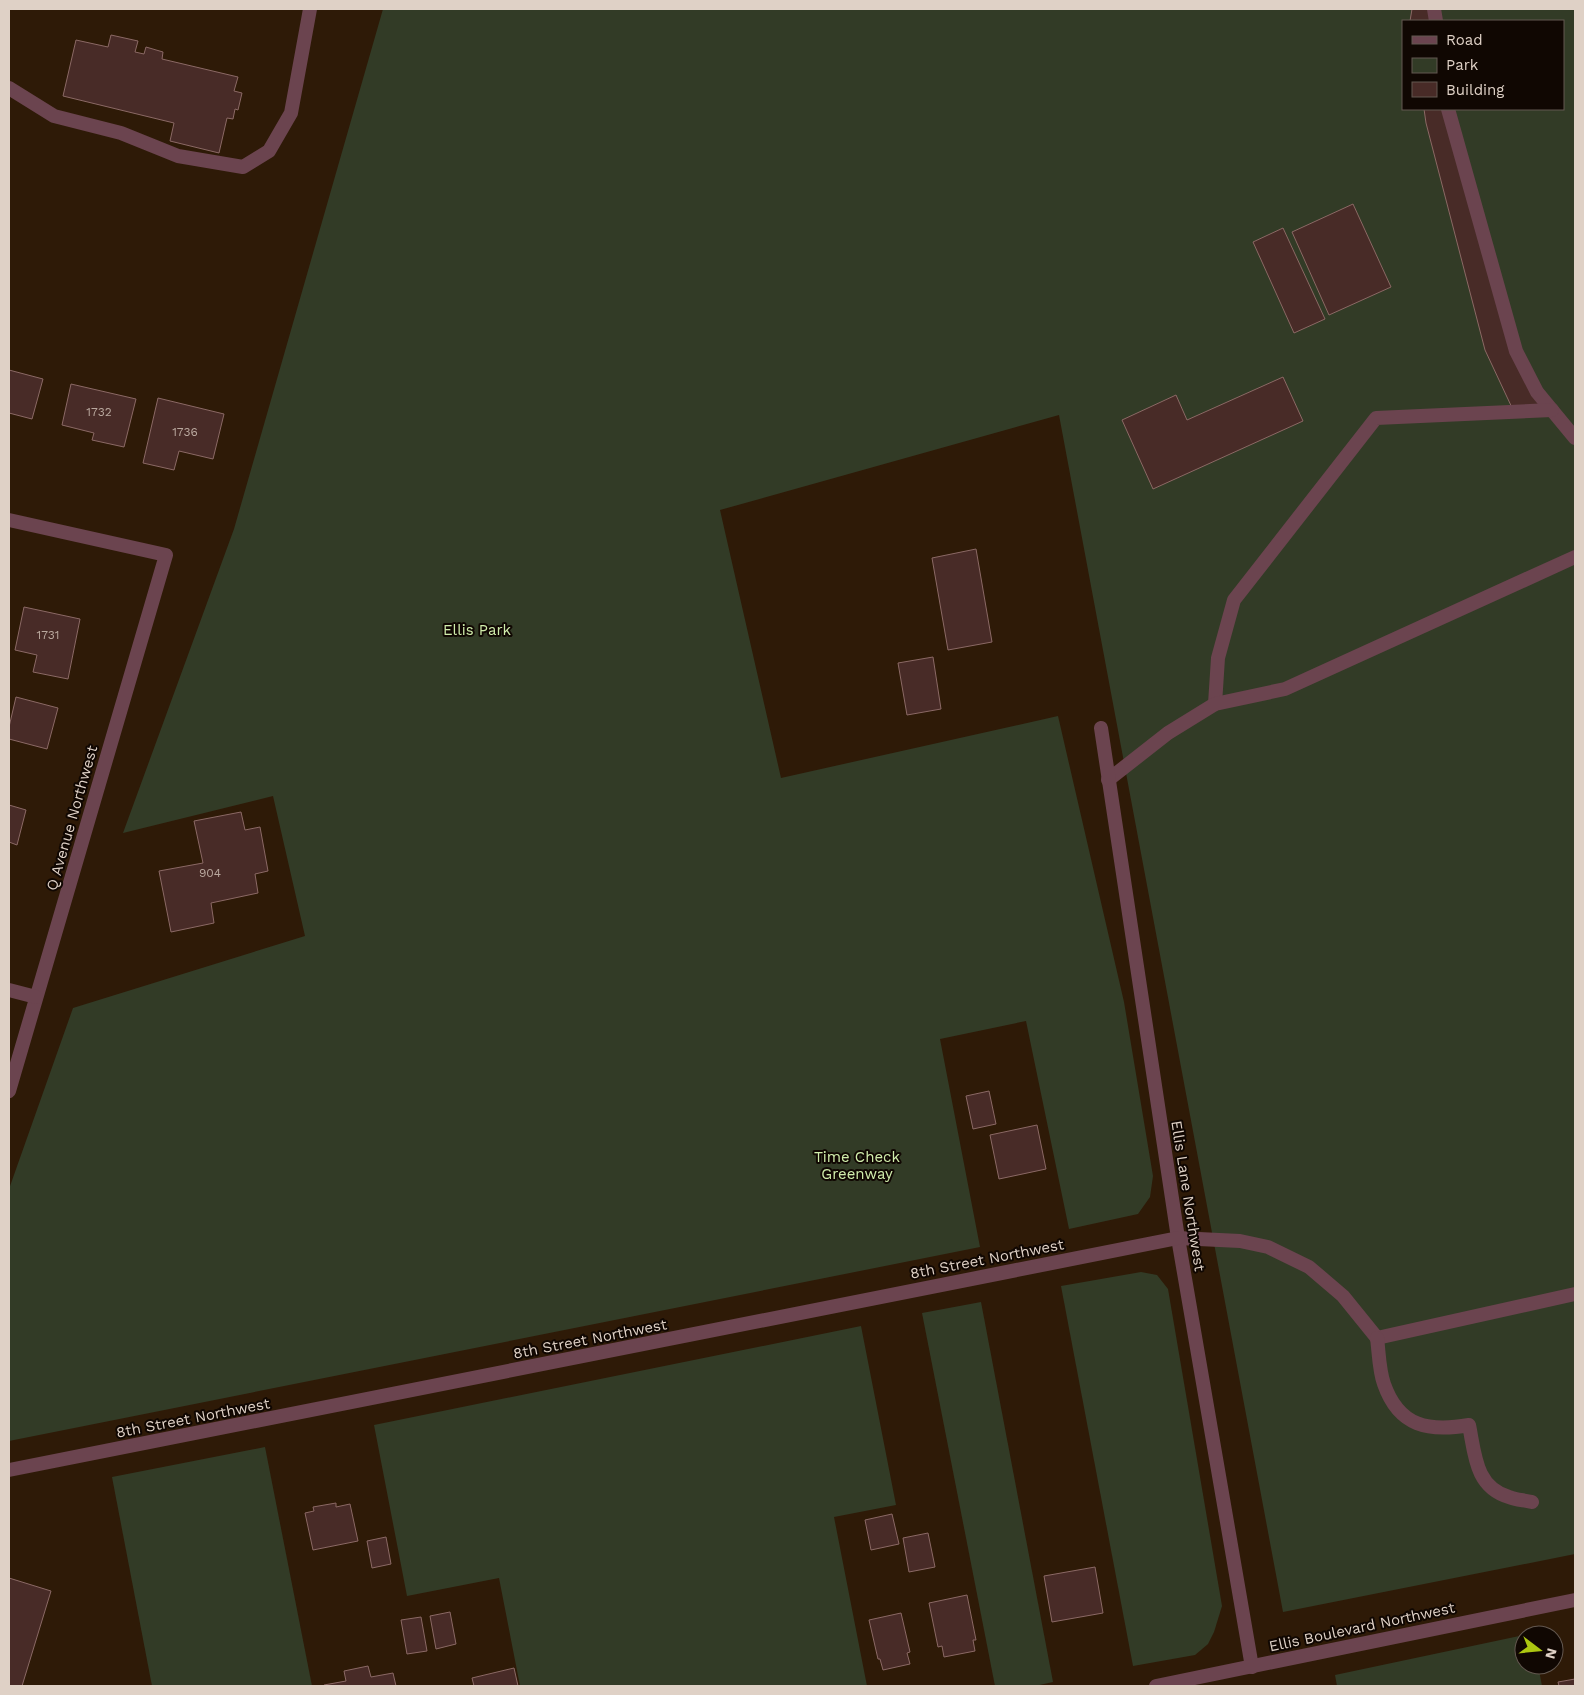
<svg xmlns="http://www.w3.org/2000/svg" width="1584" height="1695" font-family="'Work Sans',sans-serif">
<rect width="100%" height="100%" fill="#2e1a07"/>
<g fill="#323b26" fill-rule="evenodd">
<path d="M383 9H1575V1554L1283 1612 1059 415 720 510 781 778 1058 716 1124 1002 1153 1176 1150 1197 1138 1214 1069 1229 1026 1021 940 1039 980 1247 9 1441V1189L73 1008 305 936 273 796 123 833 234 529ZM1403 21H1563V109H1403Z"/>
<polygon points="1141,1272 1157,1275 1168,1289 1222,1606 1214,1632 1208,1644 1195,1655 1133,1666 1061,1286"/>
<polygon points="981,1302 1053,1682 1035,1686 995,1686 922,1313"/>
<polygon points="861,1326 896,1505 834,1517 867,1686 520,1686 499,1578 407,1596 374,1425"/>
<polygon points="265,1447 312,1686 152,1686 112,1477"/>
<polygon points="1524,1635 1524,1665 1538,1665 1542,1686 1337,1686 1335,1675"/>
</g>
<g fill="#482b27" stroke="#8b6965">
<polygon points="1412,9 1434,9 1436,21 1410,21"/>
<polygon points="111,35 138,41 135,52 144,54 146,47 163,52 162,59 238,77 234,91 242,93 238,110 235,109 233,119 227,118 219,153 170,141 174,123 63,96 76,40 108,47"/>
<polygon points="1424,109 1448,109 1516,351 1552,410 1514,412 1485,350 1426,123"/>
<polygon points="1353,204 1391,287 1329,315 1292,232"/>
<polygon points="1283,228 1325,319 1294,333 1253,242"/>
<polygon points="9,370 43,379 32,419 9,413"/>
<polygon points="1283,377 1303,421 1153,489 1122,420 1176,395 1187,420"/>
<polygon points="71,384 136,399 124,447 92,440 94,433 62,425"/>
<polygon points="158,398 224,414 213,459 179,451 174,470 143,463"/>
<polygon points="976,549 992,642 948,650 932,558"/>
<polygon points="24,607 80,619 68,679 33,672 37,655 15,650"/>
<polygon points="933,657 941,709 907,715 898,663"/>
<polygon points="16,697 58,708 47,749 9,739 9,727"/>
<polygon points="9,805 26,810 17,845 9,842"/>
<polygon points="241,812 245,830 260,827 268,871 255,874 258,893 211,903 214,923 171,932 159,871 203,863 194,821"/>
<polygon points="989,1091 996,1124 973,1129 966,1096"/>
<polygon points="1037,1125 1046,1169 999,1179 990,1135"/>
<polygon points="336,1503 336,1507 350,1504 358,1541 313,1550 305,1513 314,1511 313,1507"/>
<polygon points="892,1514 899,1544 871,1550 865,1520"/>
<polygon points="928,1533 935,1567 909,1572 903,1538"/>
<polygon points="386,1537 391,1564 372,1568 367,1541"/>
<polygon points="1095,1567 1103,1613 1052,1622 1044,1576"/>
<polygon points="9,1578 51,1591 22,1686 9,1686"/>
<polygon points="967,1595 976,1640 973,1640 975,1651 944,1657 942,1646 938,1647 929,1603"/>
<polygon points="450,1612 456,1644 436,1649 430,1616"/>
<polygon points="901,1613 910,1652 907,1653 910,1664 883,1670 880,1659 878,1659 869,1620"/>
<polygon points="421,1617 427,1651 407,1654 401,1620"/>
<polygon points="368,1666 371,1677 393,1673 396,1686 325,1686 324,1685 346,1681 344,1671"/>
<polygon points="514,1668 518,1686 474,1686 472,1678"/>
<polygon points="1575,1679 1575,1686 1559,1686 1558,1682"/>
</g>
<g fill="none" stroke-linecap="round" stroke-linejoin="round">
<g stroke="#6b444f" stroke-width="14">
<polyline points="1434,9 1436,21"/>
<polyline points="9,88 54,116 121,133 178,156 243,167 269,151 291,113 310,9"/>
<polyline points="1448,109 1516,351 1537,392 1575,438"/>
<polyline points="1215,704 1218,658 1234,600 1376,418 1552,410"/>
<polyline points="1108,780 1168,733 1215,704 1285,689 1575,557"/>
<polyline points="1178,1238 1240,1241 1268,1247 1309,1267 1343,1296 1377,1338 1575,1294"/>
<path d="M1377 1338C1379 1353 1379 1370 1384 1384 1399 1427 1429 1432 1469 1425 1475 1454 1475 1487 1509 1497 1516 1500 1524 1500 1532 1502"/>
</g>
<g stroke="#6b444f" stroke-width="14">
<polyline points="9,520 166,555 9,1091"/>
<polyline points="1101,728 1178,1238 1252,1667"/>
<polyline points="9,990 36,997"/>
<polyline points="9,1470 1178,1238"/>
</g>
<polyline stroke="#6b444f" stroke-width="14" points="1156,1686 1575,1600"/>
</g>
<g text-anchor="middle" stroke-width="4" stroke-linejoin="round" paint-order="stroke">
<g font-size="12" fill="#b9a89e">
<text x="99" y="416">1732</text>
<text x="185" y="436">1736</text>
<text x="48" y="639">1731</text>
<text x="210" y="877">904</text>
</g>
<g font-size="15" fill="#d0edab" stroke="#100702">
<text x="477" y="635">Ellis Park</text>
<text x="857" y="1162">Time Check<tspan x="857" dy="17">Greenway</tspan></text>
</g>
<g font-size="15" fill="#dfd1c6" stroke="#100702">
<text transform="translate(72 818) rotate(-74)" y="5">Q Avenue Northwest</text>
<text transform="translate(1188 1196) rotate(81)" y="5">Ellis Lane Northwest</text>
<text transform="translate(987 1259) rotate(-11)" y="5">8th Street Northwest</text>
<text transform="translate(590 1339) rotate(-11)" y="5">8th Street Northwest</text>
<text transform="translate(193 1418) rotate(-11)" y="5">8th Street Northwest</text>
<text transform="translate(1362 1627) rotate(-12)" y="5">Ellis Boulevard Northwest</text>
</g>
</g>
<rect width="1584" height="1695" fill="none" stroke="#dfd1c6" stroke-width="20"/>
<rect x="1402" y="20" width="162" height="90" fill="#100702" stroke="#635850"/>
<rect x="1412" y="36" width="25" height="8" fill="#6b444f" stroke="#635850"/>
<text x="1446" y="45" font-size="15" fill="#dfd1c6">Road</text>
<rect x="1412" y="58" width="25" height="15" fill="#323b26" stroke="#635850"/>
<text x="1446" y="70" font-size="15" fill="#dfd1c6">Park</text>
<rect x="1412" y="82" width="25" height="15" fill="#482b27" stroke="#635850"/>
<text x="1446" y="95" font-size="15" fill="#dfd1c6">Building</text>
<g transform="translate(1539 1650) rotate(106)"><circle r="24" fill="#100702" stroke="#635850"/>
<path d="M0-4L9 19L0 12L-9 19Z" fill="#acc611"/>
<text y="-8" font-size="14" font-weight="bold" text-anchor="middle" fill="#dfd1c6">N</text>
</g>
</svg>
